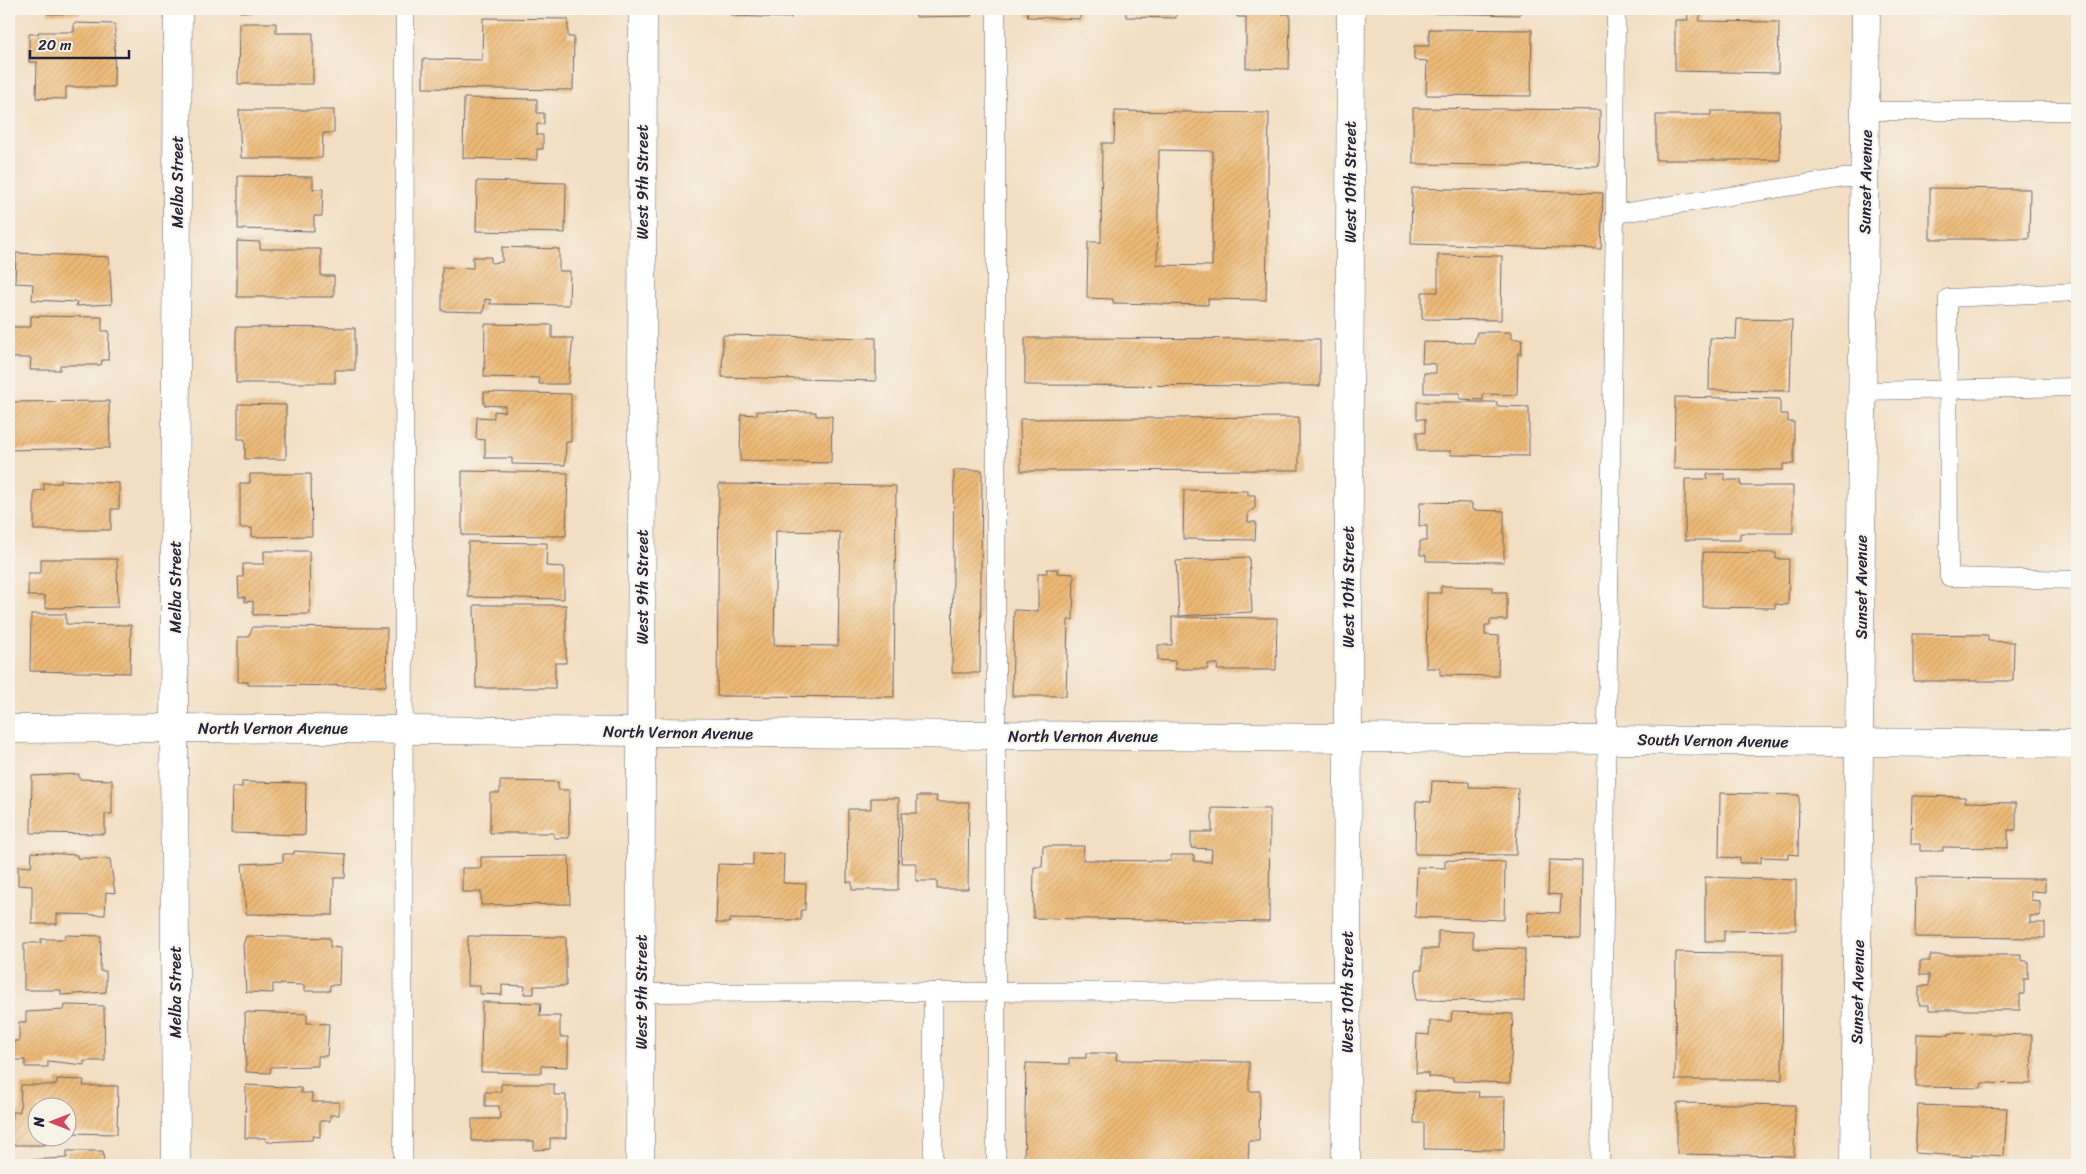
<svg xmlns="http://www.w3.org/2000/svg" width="2086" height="1174" font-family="Sriracha,sans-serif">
<defs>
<pattern id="building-hatch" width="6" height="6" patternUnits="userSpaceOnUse" patternTransform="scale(1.25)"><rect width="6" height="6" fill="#edb976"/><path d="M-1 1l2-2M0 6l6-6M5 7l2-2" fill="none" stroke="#cb9f67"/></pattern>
</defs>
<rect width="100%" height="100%" fill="#f7f3e8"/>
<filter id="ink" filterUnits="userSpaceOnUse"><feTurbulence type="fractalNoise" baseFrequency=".02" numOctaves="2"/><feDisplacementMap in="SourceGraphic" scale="10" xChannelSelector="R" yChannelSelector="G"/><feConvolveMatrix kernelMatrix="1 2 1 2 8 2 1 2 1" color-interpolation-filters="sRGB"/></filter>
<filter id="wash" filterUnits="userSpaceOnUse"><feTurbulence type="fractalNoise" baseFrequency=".0096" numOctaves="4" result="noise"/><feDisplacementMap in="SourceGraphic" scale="20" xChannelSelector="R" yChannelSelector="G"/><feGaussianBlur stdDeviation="1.12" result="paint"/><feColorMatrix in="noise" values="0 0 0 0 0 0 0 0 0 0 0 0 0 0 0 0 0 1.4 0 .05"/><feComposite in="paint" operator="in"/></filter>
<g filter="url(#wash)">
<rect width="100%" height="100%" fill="#f2dec2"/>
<g id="blocks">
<g fill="url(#building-hatch)" fill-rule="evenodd">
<rect x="48" y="9" width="32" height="5"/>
<polygon points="239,9 303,9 303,10 240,12"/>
<polygon points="732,9 820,9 820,12 791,11 791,18 732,16"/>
<polygon points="916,9 971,9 971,16 916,17"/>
<polygon points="1028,9 1080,9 1080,19 1027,17"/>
<polygon points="1115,9 1227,9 1227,12 1176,11 1176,18 1126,17 1126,11"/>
<polygon points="1237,9 1282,9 1282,14 1290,14 1289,69 1246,68 1246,17 1237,17"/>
<polygon points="1425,9 1520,9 1520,15 1425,13"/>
<polygon points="1687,9 1702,9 1699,21 1779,22 1778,73 1675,71 1675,20 1688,20"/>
<polygon points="483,18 568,19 568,37 574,37 573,90 423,88 423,59 482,60"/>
<polygon points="74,23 115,24 114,87 66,87 66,99 36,98 37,62 29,62 29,34 38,34 38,32 74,32"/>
<polygon points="239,23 276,23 276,33 313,33 313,84 238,84"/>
<polygon points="1429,29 1532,30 1531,96 1426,95 1427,61 1414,60 1414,46 1429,46"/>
<polygon points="464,98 537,99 537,113 544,113 544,124 537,124 537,135 543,135 543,149 537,149 537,160 463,158"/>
<polygon points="1413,108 1600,110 1599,166 1413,164"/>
<polygon points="239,110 334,110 334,133 323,133 322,158 241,158"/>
<path d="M1115 111 1269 113 1266 300 1208 299V305L1113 303V299L1087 298 1088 242H1101L1102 143H1114ZM1159 150 1213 151 1212 266 1157 265Z"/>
<polygon points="1711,111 1779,111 1780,160 1656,160 1656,115 1711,115"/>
<polygon points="238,176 313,177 313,189 323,189 322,216 314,216 314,231 238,229"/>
<polygon points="477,181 566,183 565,233 476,231"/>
<polygon points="1412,188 1603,193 1601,249 1411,244"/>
<polygon points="1930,188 2030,189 2029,239 1930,239"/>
<polygon points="237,241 260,242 260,249 321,249 321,276 334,276 334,297 237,297"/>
<polygon points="502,247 559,249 559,271 570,271 569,305 490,304 491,300 485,299 484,312 442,311 442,267 473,268 473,257 491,257 491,263 502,262"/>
<polygon points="16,253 109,257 112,304 76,306 77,302 32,300 33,284 15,283"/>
<polygon points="1438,255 1502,256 1501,320 1422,319 1422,292 1438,292"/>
<polygon points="31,316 102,317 102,331 109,331 108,360 102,360 101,365 60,365 60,370 30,370 31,358 9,358 9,327 31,327"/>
<polygon points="1737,319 1792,320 1790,391 1709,390 1710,338 1736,339"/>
<polygon points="485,324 552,325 552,338 573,338 568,384 539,384 539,378 484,377"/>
<polygon points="236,327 355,328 355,370 335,370 335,383 236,383"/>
<polygon points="1477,332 1511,332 1511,339 1522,339 1521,354 1518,353 1517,395 1483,394 1483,400 1460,399 1460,393 1424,393 1424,373 1436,373 1436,364 1422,363 1423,342 1474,343"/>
<polygon points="723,335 876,338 876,381 722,377"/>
<polygon points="1025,338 1320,339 1320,386 1025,385"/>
<polygon points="484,392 571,394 571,442 566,442 565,465 512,464 512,458 485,458 485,440 476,439 477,417 494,418 494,411 505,412 505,406 484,405"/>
<polygon points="1675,397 1780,399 1780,414 1788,414 1788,422 1794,422 1794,464 1783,464 1783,470 1674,469"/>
<polygon points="109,401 110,448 9,450 9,402"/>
<polygon points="1417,402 1497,402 1497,406 1529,407 1529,456 1451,455 1451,451 1417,451 1417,432 1425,433 1425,419 1417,419"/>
<polygon points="238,404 286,405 286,459 245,459 245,439 238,439"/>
<polygon points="757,411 816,412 816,416 832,416 831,463 740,461 741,414 757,415"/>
<polygon points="1299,417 1299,470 1021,471 1020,419"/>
<polygon points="954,470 982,470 980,673 952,673"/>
<polygon points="462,471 568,473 566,536 462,535"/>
<polygon points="250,474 311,474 312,536 252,537 252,528 240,528 240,483 250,483"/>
<polygon points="1707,474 1725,474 1725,480 1741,480 1741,486 1793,486 1793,533 1740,533 1740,540 1685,540 1685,479 1707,479"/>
<polygon points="61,480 119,483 119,509 111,509 111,530 34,530 34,491 44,490 44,483 61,483"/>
<path d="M719 484 896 486 894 697 717 696ZM776 531 840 532 838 646 774 645Z"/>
<polygon points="1184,490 1248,491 1248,495 1255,495 1255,508 1248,513 1248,522 1256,522 1255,540 1183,539"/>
<polygon points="1420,502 1472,503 1472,510 1504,511 1504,562 1426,561 1426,555 1420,555 1420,541 1427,541 1427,526 1419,526"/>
<polygon points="468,542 547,543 546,566 564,567 564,599 468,597"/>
<polygon points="264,551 309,551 310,614 253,615 253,601 245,602 245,597 239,597 238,577 243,577 243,564 264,564"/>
<polygon points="1703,552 1776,553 1776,559 1789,559 1788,605 1775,604 1775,608 1703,607"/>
<polygon points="1249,557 1252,612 1179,616 1176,561"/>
<polygon points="41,559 117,559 118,607 45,608 45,596 28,596 28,573 41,573"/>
<polygon points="1047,569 1058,569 1057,573 1074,574 1073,620 1068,620 1066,696 1012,696 1014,610 1038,611 1038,573 1047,573"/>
<polygon points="1441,586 1492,587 1492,592 1507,592 1507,620 1490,620 1490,625 1485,625 1485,635 1499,636 1498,676 1440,675 1440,668 1426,668 1427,593 1441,593"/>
<polygon points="474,605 566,605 566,663 555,663 555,688 476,688"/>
<polygon points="31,614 66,614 66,624 131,625 130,673 30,671"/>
<polygon points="1172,617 1277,618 1276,670 1217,670 1218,664 1208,664 1208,669 1175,669 1175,661 1158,660 1158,645 1172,645"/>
<polygon points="253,627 387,628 386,686 248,685 248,682 238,682 238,637 248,637"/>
<polygon points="1913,634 1988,635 1988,641 2014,642 2013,681 1913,681"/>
<polygon points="79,774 79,779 112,780 112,814 105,814 105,834 31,833 32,776"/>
<polygon points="500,781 558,782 558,790 569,790 569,838 554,838 554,833 490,833 490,793 500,793"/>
<polygon points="1432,781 1469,782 1469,787 1518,788 1516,855 1415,854 1416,801 1431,802"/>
<polygon points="242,782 306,783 305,835 231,833 232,787 242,787"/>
<polygon points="1720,793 1799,795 1798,855 1788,854 1788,858 1761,857 1761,863 1740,863 1740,858 1719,857"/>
<polygon points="917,796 937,796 936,802 969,802 968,889 937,889 937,881 916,881 916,863 901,863 902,813 917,813"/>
<polygon points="1912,796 1965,797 1965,802 2016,803 2016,830 2008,830 2008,848 1943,847 1943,851 1920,851 1920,844 1911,844"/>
<polygon points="871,798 899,798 898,890 852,890 852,882 847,882 848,809 871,809"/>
<polygon points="1212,808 1270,809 1269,922 1033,918 1034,867 1042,867 1043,846 1084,846 1083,860 1171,861 1171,855 1194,855 1194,861 1211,862 1212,849 1191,848 1191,832 1212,832"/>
<polygon points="294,851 346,854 345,878 334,878 333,915 246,914 242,864 283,862 283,854 294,854"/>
<polygon points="32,852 77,855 77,858 110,859 115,893 106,892 105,915 57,914 57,924 32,924 32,886 18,885 18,866 31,867"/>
<polygon points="753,853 784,854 783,883 806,884 805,910 801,910 801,920 730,919 730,923 716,923 718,864 753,865"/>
<polygon points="569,856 570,904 481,905 481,892 462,892 462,868 481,868 481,857"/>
<polygon points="1445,860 1505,862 1504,920 1415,917 1417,867 1445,868"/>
<polygon points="1549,860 1582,861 1581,938 1527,937 1528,912 1560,913 1561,895 1548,894"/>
<polygon points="1705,877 1796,880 1796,930 1724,931 1724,941 1705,941"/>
<polygon points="1916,878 2045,879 2045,892 2031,891 2031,900 2040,901 2040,916 2030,916 2030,923 2045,923 2045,938 1915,937"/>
<polygon points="1438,931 1473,932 1473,948 1525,949 1524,1001 1415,1000 1416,970 1422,970 1422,949 1438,949"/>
<polygon points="65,935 101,936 100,971 106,971 106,992 61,995 61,990 24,990 24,943 41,943 41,939 65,939"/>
<polygon points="246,936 330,938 330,947 340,948 339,985 330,985 330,991 304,991 304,985 273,984 273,993 246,992 243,945"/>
<polygon points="468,936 566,937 566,986 534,986 534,994 524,994 525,986 502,985 502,995 480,994 480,986 467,986"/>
<polygon points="1676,952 1783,954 1782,1080 1675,1080"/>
<polygon points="1930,955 2021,955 2021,961 2028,961 2028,979 2024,979 2024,994 2020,994 2020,1010 1929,1010 1929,1005 1919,1005 1919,986 1929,986 1929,975 1920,975 1920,961 1930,961"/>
<polygon points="482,1002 541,1003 540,1016 560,1016 560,1037 568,1037 568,1067 541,1066 541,1073 481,1072"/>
<polygon points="65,1005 104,1006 105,1061 84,1061 84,1065 48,1061 48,1067 25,1067 25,1060 14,1060 14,1041 19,1041 19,1022 26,1022 26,1012 64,1010"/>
<polygon points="245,1012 307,1014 307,1023 329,1024 327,1056 318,1056 318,1066 271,1067 270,1073 246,1072"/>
<polygon points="1452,1012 1513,1014 1510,1083 1453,1081 1453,1078 1428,1077 1428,1073 1416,1073 1417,1034 1429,1035 1430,1021 1451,1021"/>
<polygon points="1949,1033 2032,1035 2031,1084 1982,1083 1981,1088 1916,1087 1917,1034 1949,1035"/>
<polygon points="1086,1053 1117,1053 1116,1060 1249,1062 1249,1091 1260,1091 1259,1141 1249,1141 1248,1165 1024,1165 1026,1063 1069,1064 1069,1058 1086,1058"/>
<polygon points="57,1079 84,1080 83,1086 118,1086 117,1134 68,1133 68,1106 38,1106 38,1136 45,1136 45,1145 11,1145 12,1112 20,1112 21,1085 56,1085"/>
<polygon points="501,1084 554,1084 554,1095 566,1095 566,1138 550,1138 550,1149 534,1150 534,1141 472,1141 472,1119 500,1119 499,1106 485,1106 485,1092 501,1092"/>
<polygon points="246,1085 301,1088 301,1093 312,1093 312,1102 339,1102 339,1115 330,1115 330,1121 320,1121 320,1137 313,1136 312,1140 266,1142 266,1138 245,1138"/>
<polygon points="1415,1091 1479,1092 1478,1097 1505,1097 1504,1150 1424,1149 1424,1123 1414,1123"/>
<polygon points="1677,1103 1795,1105 1794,1156 1677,1154"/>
<polygon points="1918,1105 2007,1108 2004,1156 1972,1154 1972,1157 1915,1153"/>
<polygon points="67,1151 103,1151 104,1165 26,1165 26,1160 67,1158"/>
<polygon points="1535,1162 1589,1164 1589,1165 1534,1165"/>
<polygon points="236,1163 316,1164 316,1165 236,1165"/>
</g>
</g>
</g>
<g filter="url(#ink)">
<use href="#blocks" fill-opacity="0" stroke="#6b646a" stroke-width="1"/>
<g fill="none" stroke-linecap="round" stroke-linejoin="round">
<defs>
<g id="lane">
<polyline points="996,9 996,1165"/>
<polyline points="1616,9 1615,214 1844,178 1865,178"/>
<polyline points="1866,111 2077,111"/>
<polyline points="2077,292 1948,298 1949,577 2077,580"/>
<polyline points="1861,391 2077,387"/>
<polyline points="933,992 1347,991"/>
<polyline points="641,993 933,992 933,1165"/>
<polyline points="403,1165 405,9"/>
<polyline points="1600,1165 1615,214"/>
</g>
<g id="street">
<polyline points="9,729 174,728 2077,744"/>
<polyline points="176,1165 174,728 178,9"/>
<polyline points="640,1165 643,9"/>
<polyline points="1346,1165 1351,9"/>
<polyline points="1855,1165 1866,9"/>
</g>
</defs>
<use href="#lane" stroke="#6b646a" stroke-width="19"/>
<use href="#street" stroke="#6b646a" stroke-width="29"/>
<use href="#lane" stroke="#fff" stroke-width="18"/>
<use href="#street" stroke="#fff" stroke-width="28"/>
</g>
</g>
<g text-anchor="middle" stroke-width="4" stroke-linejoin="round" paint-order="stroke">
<g font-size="16" fill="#22223b" stroke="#f7f3e8">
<text transform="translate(177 182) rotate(-90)" y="6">Melba Street</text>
<text transform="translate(642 182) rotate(-90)" y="6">West 9th Street</text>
<text transform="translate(1350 182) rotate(-90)" y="6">West 10th Street</text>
<text transform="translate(1865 182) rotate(-89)" y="6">Sunset Avenue</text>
<text transform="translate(175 587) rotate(-90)" y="6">Melba Street</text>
<text transform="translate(642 587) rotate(-90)" y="6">West 9th Street</text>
<text transform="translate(1348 587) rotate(-90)" y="6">West 10th Street</text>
<text transform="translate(1861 587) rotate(-90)" y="6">Sunset Avenue</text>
<text x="273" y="734">North Vernon Avenue</text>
<text transform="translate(678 732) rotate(1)" y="6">North Vernon Avenue</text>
<text x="1083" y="742">North Vernon Avenue</text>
<text transform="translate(1713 740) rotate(1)" y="6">South Vernon Avenue</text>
<text transform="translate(175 992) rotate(-90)" y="6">Melba Street</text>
<text transform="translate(641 992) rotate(-90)" y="6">West 9th Street</text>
<text transform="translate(1347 992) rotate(-90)" y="6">West 10th Street</text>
<text transform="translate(1857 992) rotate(-89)" y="6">Sunset Avenue</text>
</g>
</g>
<rect width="2086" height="1174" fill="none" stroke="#f7f3e8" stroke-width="30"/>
<g transform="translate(52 1122) rotate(270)"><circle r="24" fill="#f7f3e8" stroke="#a29fa3"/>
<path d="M0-4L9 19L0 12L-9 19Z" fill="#d1495b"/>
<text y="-8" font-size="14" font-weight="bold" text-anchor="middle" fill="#22223b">N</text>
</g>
<path d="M30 50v8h99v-8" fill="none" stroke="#22223b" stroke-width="2.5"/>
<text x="38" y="50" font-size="15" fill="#22223b" stroke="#f7f3e8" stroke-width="4" paint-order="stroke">20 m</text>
</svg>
